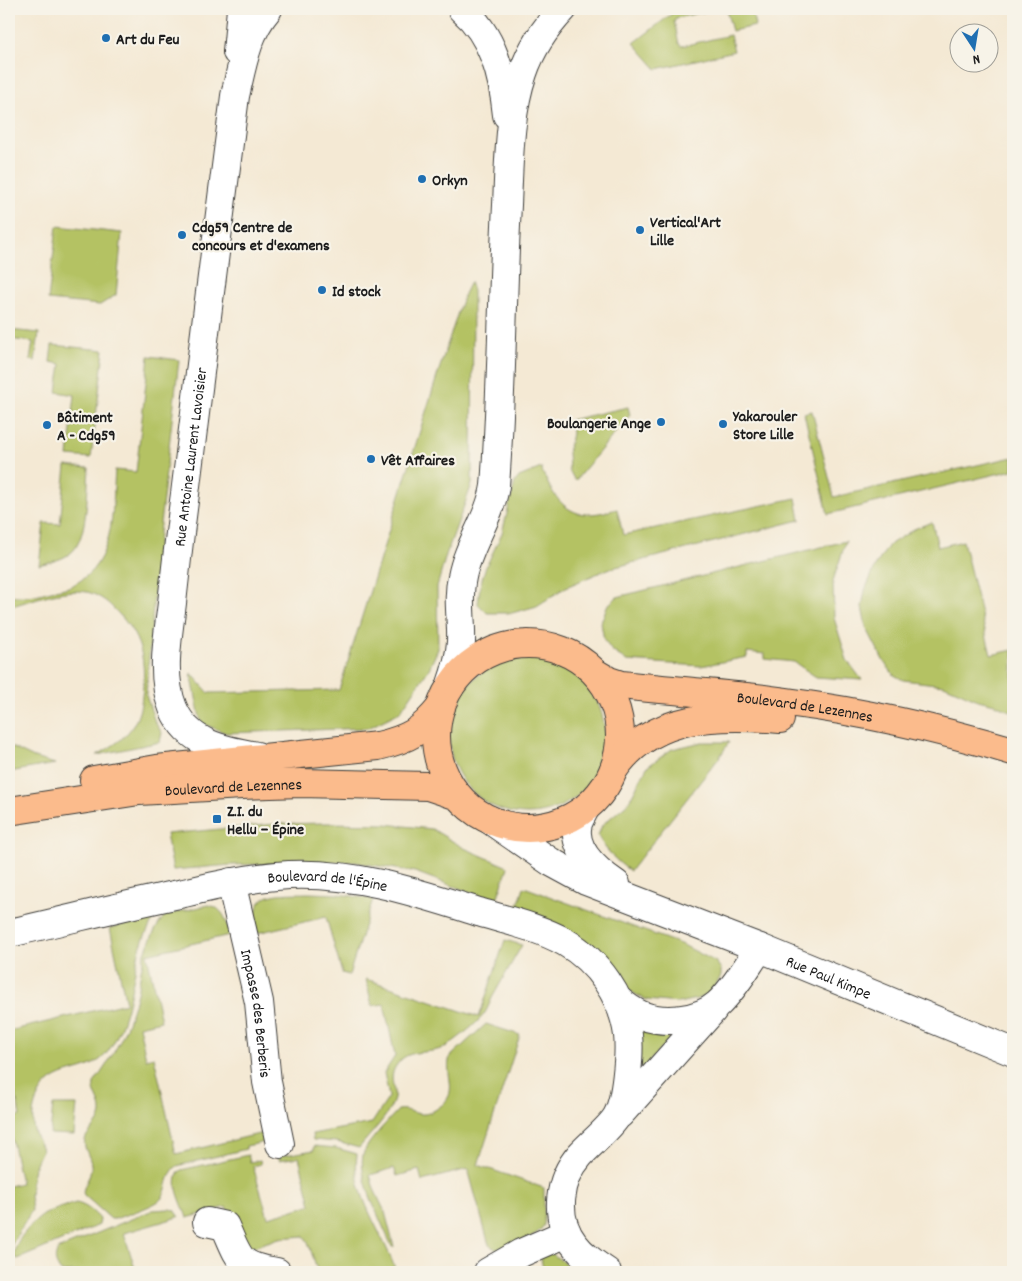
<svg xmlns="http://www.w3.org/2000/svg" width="1022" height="1281" font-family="Dekko,sans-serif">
<rect width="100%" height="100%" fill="#f7f3e8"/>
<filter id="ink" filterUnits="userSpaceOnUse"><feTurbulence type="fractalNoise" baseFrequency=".02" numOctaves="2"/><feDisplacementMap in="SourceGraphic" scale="10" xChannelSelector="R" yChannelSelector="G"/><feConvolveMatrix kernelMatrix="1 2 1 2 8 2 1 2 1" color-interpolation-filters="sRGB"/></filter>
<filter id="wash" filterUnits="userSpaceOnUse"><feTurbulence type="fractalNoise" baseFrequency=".0096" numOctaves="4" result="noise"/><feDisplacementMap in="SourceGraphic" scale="20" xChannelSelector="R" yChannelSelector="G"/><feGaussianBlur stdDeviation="1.12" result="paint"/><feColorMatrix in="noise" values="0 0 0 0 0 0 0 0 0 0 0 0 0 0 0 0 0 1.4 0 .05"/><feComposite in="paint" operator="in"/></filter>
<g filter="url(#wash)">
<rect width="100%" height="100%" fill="#f4e9d4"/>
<g fill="#b4c264" stroke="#686f40">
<polygon points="678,9 717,9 676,18 674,21 679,44 682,46 730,35 734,51 657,69 634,43"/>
<polygon points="726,9 759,9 752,10 755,26 732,31"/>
<polygon points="57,226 122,233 116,295 100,305 48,300"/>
<polygon points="470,282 473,291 472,484 446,555 437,587 438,649 429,669 400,712 368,728 226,733 201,723 191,673 209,693 339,690 439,370 464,294"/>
<polygon points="9,330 39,333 35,361 30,360 33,342 9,339"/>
<polygon points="52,345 104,350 91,458 68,456 75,395 57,392 61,364 50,362"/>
<path d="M149 356 179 360 159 533 146 695 155 722 162 733 160 742 97 755C113 746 128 737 136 720 141 710 142 697 143 686 146 653 137 631 113 608 107 601 96 594 87 592 62 588 33 600 9 607V595C29 598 35 595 55 590 60 589 68 588 73 585 116 563 112 511 115 470L136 472Z"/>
<polygon points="628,407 630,415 575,481 569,470 568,452 572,433 570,420"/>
<polygon points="812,411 834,497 1013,457 1013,470 828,514 804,413"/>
<path d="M66 466 89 468C87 490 88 537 72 552 63 560 49 562 39 565L44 523 60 524Z"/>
<path d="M541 468C548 485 558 507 578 513 590 516 606 512 617 509L623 535 796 498 800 520 608 569 566 587 537 606 512 613H487L478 604 480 586 485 569 502 533 515 482 519 477Z"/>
<polygon points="932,522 938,547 963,541 991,655 1013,650 1013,712 995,704 978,700 944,685 903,680 894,675 884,662 866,627 862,607 865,590 876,565 889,545 914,529"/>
<polygon points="846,541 833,581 834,618 847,660 862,680 816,677 794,662 765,659 765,654 747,652 747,657 701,666 627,661 612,651 604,640 601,623 607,606 617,597"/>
<circle cx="527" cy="736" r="78"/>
<path d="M702 742H729L719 758 630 871C616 861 606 851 598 836L602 825 628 803 647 767 672 749Z"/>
<polygon points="9,746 34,758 55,764 9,772"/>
<polygon points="326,823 385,824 432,829 464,848 508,867 496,902 415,872 354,862 231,865 173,870 166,834 276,824"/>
<polygon points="524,887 683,945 716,962 721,969 721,976 713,990 701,998 678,1003 647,1000 627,990 516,911"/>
<path d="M308 893 338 894 373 899 349 975 342 973 326 917 257 933C249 889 275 894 308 893Z"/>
<path d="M209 905C225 909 226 921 230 935L147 954 161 1021 139 1026 146 1059 154 1057 176 1154 263 1133 265 1142 246 1146V1149L177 1166C166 1175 169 1187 162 1198 156 1206 125 1215 115 1219H111L84 1195 83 1192C84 1184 90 1178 91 1170 93 1158 82 1149 85 1140 87 1131 99 1127 101 1113 102 1102 92 1094 94 1083 112 1058 125 1035 134 1005 139 989 140 972 144 956 149 941 156 927 165 915Z"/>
<path d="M155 917C148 929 141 942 138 956 131 987 128 1022 109 1050 90 1079 53 1062 37 1099 32 1110 31 1125 36 1136 38 1141 41 1145 42 1150L34 1168 32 1178 30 1196 32 1210 9 1249V1186L21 1183 9 1126V1118L20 1116 16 1094 9 1095V1031L126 1003 110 928Z"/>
<path d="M505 940 522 945C512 963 502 980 492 998 489 1005 486 1013 481 1018 474 1026 454 1042 445 1047 431 1055 410 1048 399 1062 385 1078 398 1088 393 1102 388 1117 369 1135 359 1148L337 1142 313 1140 312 1134 372 1123 389 1097 384 1073 395 1056 384 1004 372 1006 366 979 479 1017Z"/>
<path d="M486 1024 520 1035 478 1165 544 1188V1225C536 1240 511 1242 497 1250L489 1245 468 1169 422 1181 419 1170 397 1176 394 1168 370 1175 374 1189 385 1212 394 1247H392C383 1225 355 1173 364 1152 369 1140 389 1120 398 1110 407 1108 415 1115 425 1114 431 1113 437 1109 442 1105 459 1091 444 1073 450 1057Z"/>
<polygon points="644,1026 668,1033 669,1040 644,1067 638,1066 636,1036"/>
<polygon points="53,1105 77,1105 74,1135 50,1134"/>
<path d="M314 1146 336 1148 357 1154C351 1194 385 1235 396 1272H318L308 1242 304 1236 279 1238 248 1249 241 1245 232 1214 226 1207 187 1218C183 1204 169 1182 181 1170L248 1155 250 1162 260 1160 261 1164 253 1166 268 1217 311 1205 299 1157 279 1160V1156L314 1150Z"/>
<path d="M76 1203C86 1205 94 1212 100 1219L99 1225 18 1259 15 1258C10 1244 34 1221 45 1214 54 1209 66 1206 76 1203Z"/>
<path d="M169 1209 174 1210 179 1217 124 1233 136 1272H61C55 1265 53 1256 59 1249L153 1210Z"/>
<polygon points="551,1253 577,1272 544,1272 540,1256"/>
</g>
</g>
<g filter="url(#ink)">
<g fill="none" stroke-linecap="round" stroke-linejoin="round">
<defs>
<g id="minor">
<path d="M462 9C493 35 503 76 507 115"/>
<polyline points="237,52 241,9"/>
<path d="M450 687C455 673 460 658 461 642 462 620 457 599 462 577 468 545 490 518 495 486 502 392 502 298 507 205 509 162 509 113 523 73 531 49 546 27 563 9"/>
<path id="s1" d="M257 756C223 750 188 744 173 708 160 676 168 637 172 603 176 567 180 530 185 494 201 361 218 229 235 96 242 66 247 33 268 9"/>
<path d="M585 809C583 813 580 818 578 823 571 849 597 871 616 884"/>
<path id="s2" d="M490 820 551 862 586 881 760 948 1013 1052"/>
<path id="s3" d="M231 882 259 1002 267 1082 280 1144"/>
<path id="s4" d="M9 933C67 920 125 905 184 893 218 885 253 877 289 875 357 872 418 893 482 913 510 921 540 928 565 942 598 961 623 997 628 1035 630 1054 626 1100 617 1116 611 1127 589 1145 580 1155 559 1179 553 1217 574 1244 583 1256 595 1264 607 1272"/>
<path d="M618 1000C625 1006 632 1011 641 1015 664 1024 699 1021 718 1004 735 988 747 966 760 948"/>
<polyline points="620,1114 713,1010"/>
<path d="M207 1222 225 1226C240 1260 238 1266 277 1272"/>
<polyline points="488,1272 521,1253 567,1233"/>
</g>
<g id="primary">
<circle cx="528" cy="736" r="92"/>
<path id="s5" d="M597 674 609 681 621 685C676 691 732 694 787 702 864 712 939 729 1013 751"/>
<path d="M614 769C653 713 719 714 780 719"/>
<path d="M94 780 157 769 378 746C408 739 421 732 441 707"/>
<path id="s6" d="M9 811 139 791 242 785 301 783 428 786 458 796"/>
</g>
</defs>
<use href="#minor" stroke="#3c3b38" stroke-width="30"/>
<use href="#primary" stroke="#3c3b38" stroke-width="30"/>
<use href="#minor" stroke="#fff" stroke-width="28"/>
<use href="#primary" stroke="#fbbb8c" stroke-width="28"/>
</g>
</g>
<g fill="#1f6fb2" stroke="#f7f3e8" stroke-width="2">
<circle cx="106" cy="38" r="5"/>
<circle cx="422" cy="179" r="5"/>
<circle cx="640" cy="230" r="5"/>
<circle cx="182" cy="235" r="5"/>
<circle cx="322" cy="290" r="5"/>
<circle cx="661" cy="422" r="5"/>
<circle cx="723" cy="424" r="5"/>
<circle cx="47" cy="425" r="5"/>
<circle cx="371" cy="459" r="5"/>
<rect x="212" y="814" width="10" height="10" rx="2.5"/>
</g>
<g text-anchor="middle" stroke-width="4.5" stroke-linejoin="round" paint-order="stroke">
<g font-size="16" font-weight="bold" fill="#1c1c1c" stroke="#f7f3e8" text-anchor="start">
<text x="116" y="44">Art du Feu</text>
<text x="432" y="185">Orkyn</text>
<text x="650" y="227">Vertical'Art<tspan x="650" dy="18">Lille</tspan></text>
<text x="192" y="232">Cdg59 Centre de<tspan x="192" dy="18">concours et d'examens</tspan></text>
<text x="332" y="296">Id stock</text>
<text x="733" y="421">Yakarouler<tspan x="733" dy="18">Store Lille</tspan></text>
<text x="57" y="422">Bâtiment<tspan x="57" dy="18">A - Cdg59</tspan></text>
<text x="651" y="428" text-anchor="end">Boulangerie Ange</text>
<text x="381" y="465">Vêt Affaires</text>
<text x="227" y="816">Z.I. du<tspan x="227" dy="18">Hellu – Épine</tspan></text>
</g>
<g font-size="16" fill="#1c1c1c" stroke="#f7f3e8">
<text dy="6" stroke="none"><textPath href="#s1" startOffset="355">Rue Antoine Laurent Lavoisier</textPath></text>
<text dy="6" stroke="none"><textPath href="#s5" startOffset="212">Boulevard de Lezennes</textPath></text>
<text dy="6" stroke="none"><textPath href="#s6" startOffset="226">Boulevard de Lezennes</textPath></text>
<text dy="6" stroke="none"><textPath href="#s4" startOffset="325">Boulevard de l'Épine</textPath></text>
<text dy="6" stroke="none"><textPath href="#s2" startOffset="375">Rue Paul Kimpe</textPath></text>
<text dy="6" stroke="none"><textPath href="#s3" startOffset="134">Impasse des Berberis</textPath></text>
</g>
</g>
<rect width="1022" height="1281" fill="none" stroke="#f7f3e8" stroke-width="30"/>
<g transform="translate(974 48) rotate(168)"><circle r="24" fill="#f7f3e8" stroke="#9f9d96"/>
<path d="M0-4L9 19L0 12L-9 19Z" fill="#1f6fb2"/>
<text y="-8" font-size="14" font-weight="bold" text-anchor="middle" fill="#1c1c1c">N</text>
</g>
</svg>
